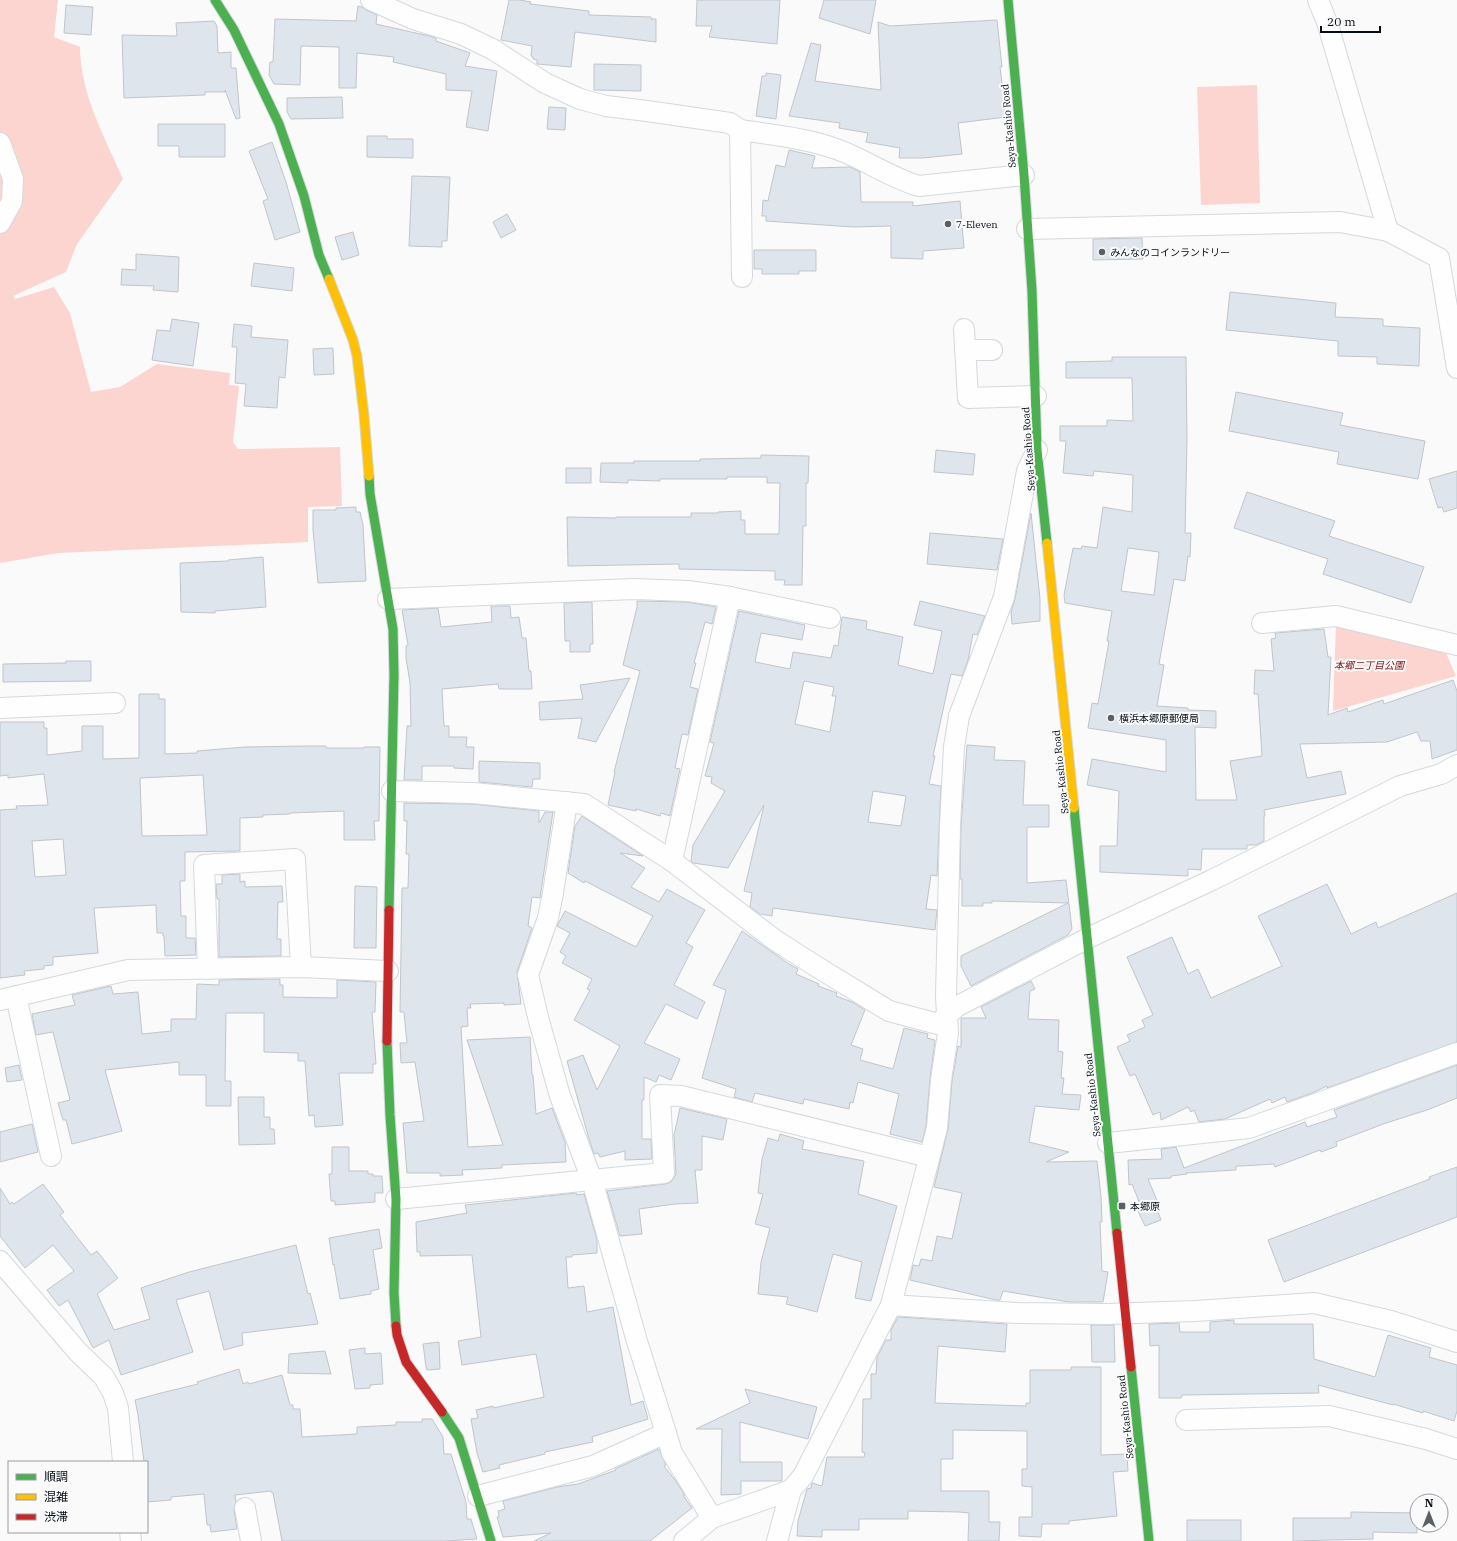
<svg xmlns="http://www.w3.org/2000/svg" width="1457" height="1541" font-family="'IBM Plex Serif','Noto Sans JP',serif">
<rect width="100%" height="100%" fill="#fafafa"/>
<g fill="#fcd5d0">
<path d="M0 0H58L54 37 80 47C80 93 105 138 123 179L77 244 66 272 13 296 15 299 54 287 70 313 91 392 120 387 157 364 230 373 229 385 239 386 233 442 238 449 340 447 342 506 308 507V542L58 553 0 563Z"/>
<polygon points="1257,85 1260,203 1201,205 1197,87"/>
<polygon points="1336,622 1346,622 1446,653 1456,676 1333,711"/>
</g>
<g fill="#dee5ed" stroke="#c1c5ca" fill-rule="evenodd">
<polygon points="509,0 520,0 531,2 530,4 589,11 589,15 651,17 651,19 656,19 656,42 575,32 571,67 537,64 537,60 533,59 533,57 531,56 532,46 501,40"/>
<polygon points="697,0 780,0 777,44 709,37 712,26 696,26"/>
<polygon points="824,0 876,0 870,34 819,18"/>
<polygon points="66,5 93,7 91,35 64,33"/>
<polygon points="358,6 362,7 366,10 377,15 376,24 429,36 436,38 436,41 470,53 465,66 497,71 488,131 466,127 472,91 446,90 446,74 393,62 394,57 357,53 356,88 339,88 339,47 301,46 300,85 274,84 269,75 270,62 273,62 275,19 356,21"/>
<polygon points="997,20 1002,67 1000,67 1006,117 958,123 962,154 923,158 899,158 900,148 866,142 868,133 839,128 840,123 789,116 811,43 821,45 815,81 881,90 878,22 890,26"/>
<polygon points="214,21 217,26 218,53 231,52 231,68 236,68 240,118 236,119 225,90 225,92 205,92 205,95 124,98 122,35 177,36 176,23"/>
<polygon points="594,64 641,65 641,91 594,90"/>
<polygon points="766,73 781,75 776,119 756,116 762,76 766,76"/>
<polygon points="342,97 343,118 291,119 287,112 287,98"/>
<polygon points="549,107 566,108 565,130 547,129"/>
<polygon points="158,124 225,124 225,157 179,157 179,146 158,146"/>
<polygon points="367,136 387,136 387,139 413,139 413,158 367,157"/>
<polygon points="272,142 286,182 300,232 275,240 263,201 268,199 249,151"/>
<polygon points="789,150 815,156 812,168 850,167 860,172 861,202 913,202 913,206 960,201 964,248 923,251 923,259 891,258 891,226 853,227 766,221 766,216 762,216 763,200 768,201 776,165 785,167"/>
<polygon points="412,176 450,177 447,241 442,241 442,247 409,246"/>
<polygon points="507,214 516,230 501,238 493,222"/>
<polygon points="353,232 359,255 342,260 335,237"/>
<polygon points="1142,238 1143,259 1093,260 1093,239"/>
<polygon points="754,250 816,250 816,271 799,271 799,274 762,274 762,269 754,269"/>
<polygon points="136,254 179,257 178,292 153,290 154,286 121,285 122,269 136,270"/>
<polygon points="254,263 294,268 292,291 251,286"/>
<polygon points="1230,292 1336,303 1335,317 1383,319 1383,326 1420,328 1419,366 1377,364 1377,357 1338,356 1338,341 1226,330"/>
<polygon points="172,319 199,323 193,366 152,360 157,330 170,331"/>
<polygon points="234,324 252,326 251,337 288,340 285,378 279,377 277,408 244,406 246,384 235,383 237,347 232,347"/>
<polygon points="333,348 334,374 314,375 313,349"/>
<path d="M1112 357H1186L1187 441 1185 533H1191L1190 557 1188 556 1185 581 1174 579 1159 664 1164 665 1157 706 1188 708V710L1216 711V728L1195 727 1196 800H1237L1230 761 1262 756 1258 694H1254L1255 670 1274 671 1271 639 1276 638 1275 633 1324 629 1328 657H1331L1328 715 1347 708 1348 712 1383 700 1384 704 1453 680 1457 691V750L1432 759 1430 741H1421L1417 732 1387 742 1300 744 1307 778 1341 771 1346 794 1264 810 1265 816H1264V841L1256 845H1247V849H1202L1201 870 1188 869V876L1100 872V846H1117L1119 791 1087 785 1092 759 1166 772V740L1088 728 1092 703 1098 704 1109 641H1107L1112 611 1065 603 1064 595 1073 548 1081 549 1082 546 1097 548 1103 507 1132 512 1133 475 1094 471 1093 476 1063 473 1066 441H1060V426H1107V420L1133 421 1132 378H1066V362L1112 361ZM1128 548 1159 552 1154 595 1121 591Z"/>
<polygon points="1236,392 1343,413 1340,425 1425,441 1418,479 1337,464 1339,452 1229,431"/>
<polygon points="936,450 975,454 973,475 934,472"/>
<polygon points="761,455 809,456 808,483 806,483 806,526 803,526 802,585 784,585 785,580 775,580 775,571 679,569 679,564 568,566 567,517 616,518 616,517 691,517 691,513 718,513 718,512 741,511 741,520 745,520 745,534 779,534 780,483 767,483 767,477 727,477 727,479 660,479 660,481 628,480 628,483 600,482 601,463 634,463 634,461 700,461 700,459 761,458"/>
<rect x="566" y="468" width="25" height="15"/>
<polygon points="1457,471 1457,508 1444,512 1442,507 1438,508 1429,479"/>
<polygon points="1247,492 1335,521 1329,536 1424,567 1411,603 1323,574 1328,559 1234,528"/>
<polygon points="356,507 356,512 360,512 363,525 366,581 318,583 313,530 313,510 336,510 336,508"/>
<polygon points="1031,513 1040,599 1040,621 1012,624 1011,612 1015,599"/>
<polygon points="930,533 1003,539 997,570 927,564"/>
<polygon points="263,557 266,607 215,611 215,613 181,612 180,563 228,561 228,560"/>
<polygon points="637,601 687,602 716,607 712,624 705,622 694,663 696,663 690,687 698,689 688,735 682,734 675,768 680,769 670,816 661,813 660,816 636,809 636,811 608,805 615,772 614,772 640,671 623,665 637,607"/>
<path d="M920 601 985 616 977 635 973 634 968 660 962 676 951 674 950 678 933 756H935L929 784 941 786 937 876 931 875 926 909 937 910 935 930 773 908 772 916 760 914 750 907 752 893 744 891 764 805 728 868 693 863 691 861 693 845 725 791 711 783 712 777 705 776 714 743 710 742 739 611 805 625 802 640 761 633 755 662 790 669 793 652 831 658 834 645 838 646 842 617 867 621 866 629 903 637 898 665 933 674 942 631 914 625ZM804 681 834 687 832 696H836L830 732 795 724ZM873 791 906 796 901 826 868 822Z"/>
<polygon points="592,602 593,644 590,644 590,652 570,652 570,641 565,641 564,603"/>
<polygon points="491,606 510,606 511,618 519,617 522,638 526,638 529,671 531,671 532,689 499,689 498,684 442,689 444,726 449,726 449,737 467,737 466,747 474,747 473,769 454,768 454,766 422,766 422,780 404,780 407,726 411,726 410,683 406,658 406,646 408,645 402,610 438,608 441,627 492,622"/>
<polygon points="66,661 91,661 91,681 3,682 3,664 66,663"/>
<polygon points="630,678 596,742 578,738 582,718 540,720 539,702 583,699 580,685"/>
<path d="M139 694H159V699H165V754L197 753V751L245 747 305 746H326V748H364V747H380L379 821H374L375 840H344V811L290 813V814L263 815V817L240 818V851L185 852V881H180L181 916H186V938H195L196 955 165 956 164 936H163V933H157L156 905 94 908 98 953 53 957V965L44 966V969L24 971 25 975 0 978V810L17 809 16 806 48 805 44 774 8 778V775L0 776V722H44V728H47V755L82 751V726H103V759L139 758ZM203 775 207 835 142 836 140 778ZM63 839 66 875 35 877 32 841Z"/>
<polygon points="967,745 995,747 994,760 1025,761 1023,805 1049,805 1049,827 1027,827 1027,883 1066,880 1072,929 1068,935 971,986 961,966 961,956 1068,903 992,901 992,903 983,903 983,906 962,906 962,879 960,879 961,826"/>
<polygon points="479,761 540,763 540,779 533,779 532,787 479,782"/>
<polygon points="404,803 472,804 539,811 539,823 545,812 553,812 540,898 532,897 528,926 532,928 517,972 521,1004 504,1005 504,1003 470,1004 471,1008 467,1008 468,1026 461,1027 468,1147 503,1145 467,1040 530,1037 532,1075 533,1075 536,1114 552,1108 565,1142 566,1162 502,1165 502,1168 462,1170 463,1175 440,1176 440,1173 407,1173 403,1123 424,1121 415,1062 401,1063 400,1043 407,1043 404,1012 400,1012 402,888 408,888 409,854 406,854 407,821 404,821"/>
<polygon points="582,816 643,856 620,853 645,868 631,887 659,902 667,889 705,910 686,943 693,947 674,985 705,1002 697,1019 666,1004 644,1043 680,1059 671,1080 659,1075 656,1082 644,1077 644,1100 642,1100 642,1139 651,1139 652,1159 625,1160 625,1151 600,1157 598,1153 594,1154 589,1139 567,1061 583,1055 597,1090 620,1046 574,1020 590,990 587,989 592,979 562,963 566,956 560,952 570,933 557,926 565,911 636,947 653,916 585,881 584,883 568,873 575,826"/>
<polygon points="240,874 240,882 245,881 245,887 282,886 283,902 278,902 277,939 281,939 281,956 219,957 219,899 217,899 216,884 222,884 222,875"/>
<polygon points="1327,884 1351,934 1376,922 1378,928 1457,893 1457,1042 1327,1088 1327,1086 1312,1093 1287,1102 1285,1097 1272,1103 1270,1099 1225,1119 1199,1122 1194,1110 1191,1112 1188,1107 1161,1120 1160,1112 1153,1115 1135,1074 1130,1076 1117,1047 1130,1041 1127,1035 1145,1027 1142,1020 1153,1015 1127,957 1172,937 1188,974 1198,969 1211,998 1282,966 1258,916"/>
<polygon points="355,886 377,887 376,948 354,948"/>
<polygon points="742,931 789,964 798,969 796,974 819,984 818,986 837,993 836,996 852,1002 865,1010 851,1045 863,1049 860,1060 893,1069 904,1028 928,1034 927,1038 935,1040 930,1079 926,1126 922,1142 890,1134 899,1094 858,1082 853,1103 850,1102 849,1109 804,1099 803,1104 755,1093 752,1102 734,1097 736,1089 702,1078 726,990 713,985"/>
<polygon points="280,979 280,985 283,985 283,997 337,998 337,980 376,982 375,1012 372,1012 376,1064 373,1064 373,1073 339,1073 343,1125 315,1127 314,1115 309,1116 305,1061 298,1061 298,1053 264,1052 264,1013 226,1013 225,1081 231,1081 231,1106 206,1106 206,1075 179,1075 179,1062 105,1070 122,1131 72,1144 66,1120 63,1120 58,1103 70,1100 53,1032 36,1035 32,1014 75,1005 72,995 111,986 113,994 138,992 142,1034 171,1031 171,1019 196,1019 197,984 219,985 219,980"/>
<polygon points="1031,981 1035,989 1030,991 1028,1019 1059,1020 1058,1051 1063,1052 1061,1078 1064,1078 1062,1094 1081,1095 1079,1110 1035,1106 1029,1142 1069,1152 1046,1162 1097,1161 1101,1196 1102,1222 1100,1222 1102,1271 1108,1272 1103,1302 1069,1302 1003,1291 1000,1300 996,1300 910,1280 913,1265 919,1266 921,1259 932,1261 937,1236 952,1239 962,1193 934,1187 948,1129 952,1081 958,1046 961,1047 961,1018 986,1018 981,1007"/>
<polygon points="19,1065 22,1080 7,1082 5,1068"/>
<polygon points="1457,1065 1457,1098 1427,1110 1386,1123 1336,1142 1337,1146 1321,1152 1320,1150 1275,1167 1274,1164 1242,1166 1236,1166 1236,1170 1186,1173 1187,1174 1171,1176 1171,1178 1148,1179 1159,1205 1156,1207 1161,1220 1145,1226 1138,1211 1142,1209 1132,1184 1129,1185 1128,1160 1162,1159 1161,1149 1176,1147 1184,1168 1305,1122 1307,1127 1337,1117 1334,1110"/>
<polygon points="238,1097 264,1097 264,1117 270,1117 270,1129 274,1129 275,1144 239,1145"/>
<polygon points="680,1108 727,1119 723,1140 702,1136 702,1170 695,1170 698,1203 675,1204 639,1209 642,1234 620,1236 607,1191 665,1184 671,1182 676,1174 674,1135"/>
<polygon points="32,1124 38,1152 0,1162 0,1132"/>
<polygon points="780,1134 804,1141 802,1149 864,1161 858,1194 897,1206 871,1301 855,1298 862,1262 833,1254 817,1312 786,1304 788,1297 758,1294 761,1262 770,1228 755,1224 763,1194 758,1193 762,1159 768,1138 778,1141"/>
<polygon points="332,1147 349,1147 349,1171 368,1171 368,1174 373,1174 373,1176 382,1176 383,1193 375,1193 375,1202 335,1205 335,1201 331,1201 329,1174 332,1174"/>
<polygon points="1457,1167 1457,1217 1284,1282 1268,1240 1430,1179 1429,1177"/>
<polygon points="43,1184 64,1212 60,1215 91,1255 97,1251 118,1278 97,1294 114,1330 150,1319 141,1288 189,1272 296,1245 308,1294 310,1293 318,1324 242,1333 243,1345 224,1350 209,1291 176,1300 193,1352 121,1375 109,1340 93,1348 68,1300 59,1306 47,1290 74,1271 53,1245 25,1268 0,1236 0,1188 10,1204 12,1202 14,1204"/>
<polygon points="576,1193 577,1195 584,1194 597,1240 597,1253 572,1255 572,1257 566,1257 568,1288 584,1286 587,1312 613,1307 631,1405 643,1401 648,1419 592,1437 593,1442 545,1452 545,1454 499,1465 500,1468 483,1472 477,1453 471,1419 478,1418 476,1410 493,1406 493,1408 544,1397 536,1354 462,1365 458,1341 481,1337 472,1255 420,1256 420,1252 417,1252 416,1222 467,1213 465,1205"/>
<polygon points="379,1229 382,1248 373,1250 379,1289 371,1291 371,1294 340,1299 334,1264 333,1265 329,1238"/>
<polygon points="898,1317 1007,1324 1005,1352 938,1346 935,1403 1026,1406 1026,1403 1030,1403 1030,1370 1071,1370 1071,1367 1101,1367 1101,1455 1127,1454 1128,1471 1113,1472 1117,1516 1069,1521 1069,1524 1042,1524 1041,1537 1019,1536 1019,1517 1032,1517 1032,1487 1022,1486 1022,1469 1027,1469 1027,1431 953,1430 953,1459 941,1459 941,1491 989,1491 989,1522 1000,1522 999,1541 968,1541 969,1513 959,1512 908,1511 908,1519 859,1519 859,1530 822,1530 822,1537 797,1536 798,1521 807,1489 811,1488 812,1483 822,1486 827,1457 864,1457 865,1453 862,1452 863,1399 871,1399 871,1374 876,1374 877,1357 886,1340 891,1340 891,1330"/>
<polygon points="1234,1320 1234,1324 1313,1324 1314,1359 1375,1377 1388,1335 1431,1348 1429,1357 1457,1365 1457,1411 1454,1421 1423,1411 1423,1413 1393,1404 1393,1405 1318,1385 1319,1393 1182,1395 1181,1398 1159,1398 1159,1345 1150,1346 1149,1324 1179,1323 1180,1332 1210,1332 1210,1322"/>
<polygon points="1091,1325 1114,1325 1115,1362 1092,1362"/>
<polygon points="439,1342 440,1369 427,1370 426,1367 423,1344"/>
<polygon points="365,1348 365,1354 381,1353 383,1384 370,1385 370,1388 355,1389 349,1350"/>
<polygon points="325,1351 331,1374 288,1373 289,1354"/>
<polygon points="239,1369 243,1384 248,1382 249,1384 282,1375 290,1405 293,1405 293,1409 300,1409 302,1437 357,1434 357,1427 396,1425 396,1422 422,1422 422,1419 432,1419 443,1437 444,1454 451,1454 466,1502 467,1519 471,1519 477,1539 445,1541 282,1541 273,1493 272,1493 271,1491 235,1495 236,1502 234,1510 237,1529 211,1532 210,1525 207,1525 204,1494 171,1497 171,1500 147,1502 147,1462 144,1462 138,1415 135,1400 161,1393 198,1384 197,1382"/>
<polygon points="745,1389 817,1407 808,1439 740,1422 740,1462 782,1462 782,1481 741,1481 741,1494 721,1495 722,1429 696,1429 750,1403"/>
<polygon points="659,1449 666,1465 664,1466 675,1480 685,1495 683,1495 692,1508 650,1541 534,1541 551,1533 503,1537 497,1517 499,1517 498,1511 505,1509 503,1501 557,1487 578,1484 616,1470 615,1469"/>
<polygon points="1351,1512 1417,1513 1417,1533 1373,1532 1373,1539 1293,1541 1293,1518 1351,1518"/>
<rect x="1187" y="1520" width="54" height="21"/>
</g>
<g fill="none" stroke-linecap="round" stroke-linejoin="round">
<defs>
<g id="street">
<path d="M371 0 413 19 461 34 494 50 545 83 580 99 606 106 647 111 730 123 740 130C773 135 807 138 839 150 866 160 891 178 919 186L1024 175"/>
<polyline points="1318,0 1328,25 1388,231"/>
<polyline points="740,130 742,277"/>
<polyline points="0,143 13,179 12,201 0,223"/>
<polyline points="1027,229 1340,222 1388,231 1439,258 1457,368"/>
<polyline points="964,329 968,398 1036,396"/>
<polyline points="965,350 992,350"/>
<polyline points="388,599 634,589 688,591 730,597"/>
<polyline points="1262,623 1336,616 1457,645"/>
<polyline points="0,708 115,703"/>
<polyline points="392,791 473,793 584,804 672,861 775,940 814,965 889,1011 938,1024 956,1007 1088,938 1212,880 1400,786 1441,774 1457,765"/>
<polyline points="672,861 730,597 830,618"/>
<polyline points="208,969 204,865 295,859 301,967"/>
<polyline points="16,996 51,1156"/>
<polyline points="0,1000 128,970 301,967 388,971"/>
<polyline points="1108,1143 1249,1128 1457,1053"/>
<polyline points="396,1199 664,1173 660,1095 681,1096 929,1157"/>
<polyline points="0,1261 78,1352 104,1377 113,1393 118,1408 123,1462"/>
<polyline points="891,1305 1017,1313 1107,1314 1195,1311 1314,1303 1391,1321 1457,1342"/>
<polyline points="1186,1420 1329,1416 1426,1439 1457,1449"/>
<polyline points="666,1433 672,1453 712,1518"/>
<polyline points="478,1496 593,1466 666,1433 636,1338 592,1180 560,1096 539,1021 528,975 548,918 553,893 567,802"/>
<polyline points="245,1508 251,1541"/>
<polyline points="130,1532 131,1541"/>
<polyline points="684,1541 712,1518 791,1490"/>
<polyline points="777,1541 791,1490 803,1476 891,1305 937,1128 941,1080 948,1033 946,996 950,826 954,747 959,716 1004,597 1027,471 1037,450"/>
</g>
<g id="fast">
<polyline points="215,0 234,30 279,124 304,196 319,255 329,279"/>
<polyline points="1008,0 1024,175 1032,291 1037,450 1047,543"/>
<polyline points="369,476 370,494 393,629 394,675 389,910"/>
<polyline points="1074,808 1117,1233"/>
<polyline points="387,1041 390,1115 396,1199 394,1293 396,1326"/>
<polyline points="1131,1367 1149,1541"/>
<polyline points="442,1412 459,1438 491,1541"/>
</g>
<g id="slow">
<polyline points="329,279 353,340 357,356 364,415 369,476"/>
<polyline points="1047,543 1074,808"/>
</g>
<g id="jam">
<polyline points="387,1041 389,910"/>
<polyline points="1117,1233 1131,1367"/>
<polyline points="396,1326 397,1335 406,1362 442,1412"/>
</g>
</defs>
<use href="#street" stroke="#d4d8dd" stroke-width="22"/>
<use href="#fast" stroke="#d4d8dd" stroke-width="11"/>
<use href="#slow" stroke="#d4d8dd" stroke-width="11"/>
<use href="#jam" stroke="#d4d8dd" stroke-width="11"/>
<use href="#street" stroke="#fefefe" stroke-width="20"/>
<use href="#fast" stroke="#4caf50" stroke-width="9"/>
<use href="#slow" stroke="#ffc107" stroke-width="9"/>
<use href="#jam" stroke="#c62828" stroke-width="9"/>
</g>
<g fill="#5b6066" stroke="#fafafa" stroke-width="1.5">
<circle cx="948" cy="224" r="4"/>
<circle cx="1102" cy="252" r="4"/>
<circle cx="1111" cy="718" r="4"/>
<rect x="1118" y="1202" width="8" height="8" rx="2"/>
</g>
<g text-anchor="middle" stroke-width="4" stroke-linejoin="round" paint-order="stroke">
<g font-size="10" fill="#060d16" stroke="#fafafa">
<text transform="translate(1008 126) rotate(-95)" y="4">Seya-Kashio Road</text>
<text transform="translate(1028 449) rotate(-94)" y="4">Seya-Kashio Road</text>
<text transform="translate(1060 772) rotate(-96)" y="4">Seya-Kashio Road</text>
<text transform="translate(1092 1095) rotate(-96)" y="4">Seya-Kashio Road</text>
<text transform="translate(1125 1417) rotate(-96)" y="4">Seya-Kashio Road</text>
</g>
<g font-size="10" fill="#060d16" stroke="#fafafa" text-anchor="start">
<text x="956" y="228">7-Eleven</text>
<text x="1110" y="256">みんなのコインランドリー</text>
<text x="1119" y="722">横浜本郷原郵便局</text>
<text x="1130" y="1210">本郷原</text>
</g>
<g font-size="10" font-style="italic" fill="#800f14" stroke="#fafafa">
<text x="1369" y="669">本郷二丁目公園</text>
</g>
</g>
<rect x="8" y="1461" width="140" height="72" fill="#fafafa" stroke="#989b9f"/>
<rect x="16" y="1474" width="20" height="6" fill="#4caf50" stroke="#989b9f"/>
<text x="44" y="1481" font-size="12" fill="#060d16">順調</text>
<rect x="16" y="1494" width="20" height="6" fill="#ffc107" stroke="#989b9f"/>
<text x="44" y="1501" font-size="12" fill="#060d16">混雑</text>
<rect x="16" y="1514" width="20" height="6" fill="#c62828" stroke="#989b9f"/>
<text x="44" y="1521" font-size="12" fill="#060d16">渋滞</text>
<g transform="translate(1429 1513)"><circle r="19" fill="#fafafa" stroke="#989b9f"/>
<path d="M0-3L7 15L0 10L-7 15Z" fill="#5b6066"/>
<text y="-6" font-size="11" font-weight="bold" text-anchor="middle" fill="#060d16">N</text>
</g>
<path d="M1321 26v6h59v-6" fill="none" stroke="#060d16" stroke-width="2"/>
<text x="1327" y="26" font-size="12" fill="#060d16" stroke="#fafafa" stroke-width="3" paint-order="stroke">20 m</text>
</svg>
